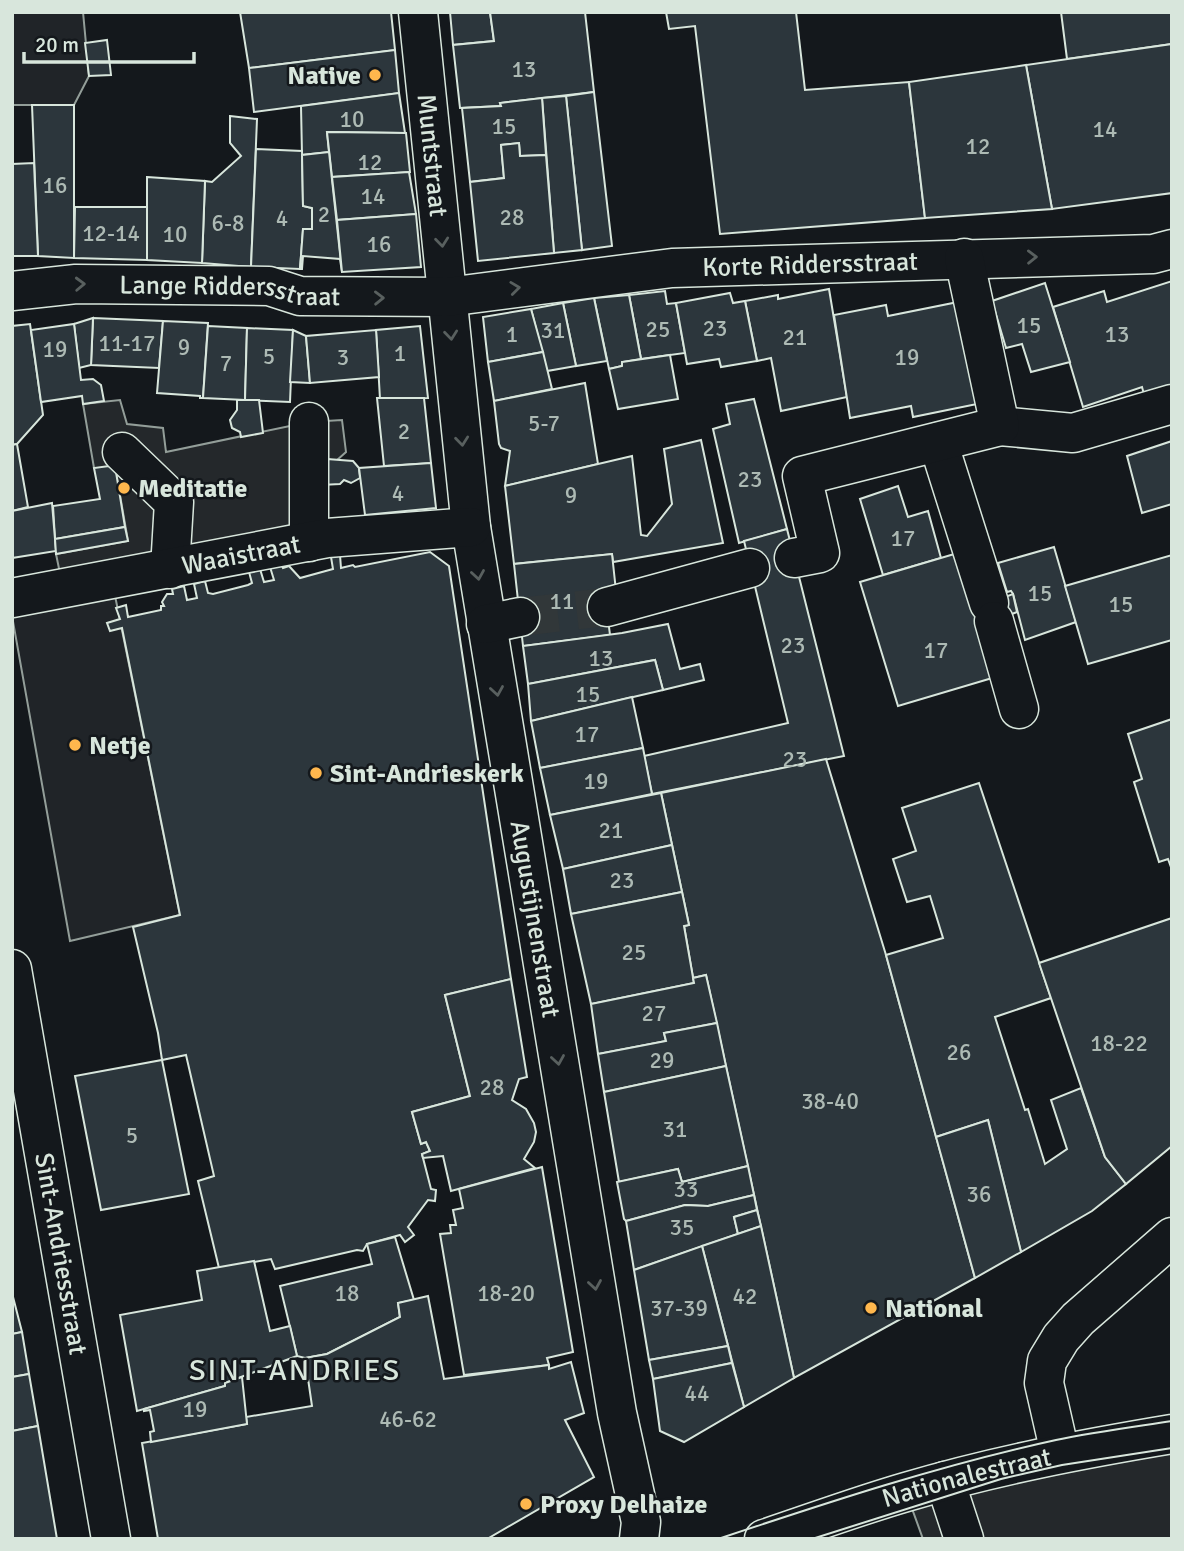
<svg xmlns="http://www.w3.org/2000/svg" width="1184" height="1551" font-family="Signika,sans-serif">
<rect width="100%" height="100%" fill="#14181c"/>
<g fill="#202428" stroke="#939e99" stroke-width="2">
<polygon points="12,12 83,12 89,76 74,105 12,105"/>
<polygon points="112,581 180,915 70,941 12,616"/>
</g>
<g fill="#24282b" stroke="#939e99" stroke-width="2">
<polygon points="120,400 127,424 163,428 166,452 309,422 342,420 346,452 336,461 327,459 327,538 63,588 56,554 128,541 116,472 94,468 83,404"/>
<polygon points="1172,1434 1172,1539 923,1539 906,1492"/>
</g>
<g fill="#2c363c" stroke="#d8e6dc" stroke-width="2">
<polygon points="240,12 391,12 395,50 249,68"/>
<polygon points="450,12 490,12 494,41 453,45"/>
<polygon points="490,12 585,12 594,92 500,103 501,106 460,108 453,45 494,41"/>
<polygon points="666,12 796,12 805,90 909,82 925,218 720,234 695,26 669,29"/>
<polygon points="1061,12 1172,12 1172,44 1067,59"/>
<polygon points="107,40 111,75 89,76 85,43"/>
<polygon points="1172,44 1172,193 1052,209 1026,65"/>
<polygon points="395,50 399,93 254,112 249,68"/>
<polygon points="1026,65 1052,209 925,218 909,82"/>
<polygon points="594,92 612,246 582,250 566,96"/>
<polygon points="399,93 405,133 327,132 329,152 302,155 301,106"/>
<polygon points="566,96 582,250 554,253 542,98"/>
<polygon points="542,98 546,155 520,156 519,143 501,145 504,178 470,182 462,108 501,106 500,103"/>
<polygon points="32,105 74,105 74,258 38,256"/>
<polygon points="230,116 257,119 251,267 202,263 205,181 212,182 241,156 230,143"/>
<polygon points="327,132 406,133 410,172 332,177"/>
<polygon points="519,143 520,156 546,155 554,253 478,261 470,182 504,178 501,145"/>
<polygon points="256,149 302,151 303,206 312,208 312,229 303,229 300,269 251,267"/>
<polygon points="329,152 342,272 340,259 303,256 302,269 300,269 303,229 312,229 312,208 303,206 302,155"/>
<polygon points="34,163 38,256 12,256 12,164"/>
<polygon points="409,172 416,214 337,220 332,177"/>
<polygon points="147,177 205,181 202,263 147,260"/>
<polygon points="75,207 147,207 147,260 74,258"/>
<polygon points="416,214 421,267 342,272 337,220"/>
<polygon points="1172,281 1172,390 1145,398 1142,387 1083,407 1053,307 1104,291 1107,302"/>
<polygon points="1045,283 1070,362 1031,372 1022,344 1006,348 992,301"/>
<polygon points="829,289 847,397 781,411 771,358 757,361 745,301 778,295 778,299"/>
<polygon points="665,291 667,304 676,303 685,353 641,359 629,295"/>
<polygon points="730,293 733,303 745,301 757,361 721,367 719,359 687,364 676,303"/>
<polygon points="629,295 641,359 622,362 622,366 609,369 594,298"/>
<polygon points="594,298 607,361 576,366 563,303"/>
<polygon points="963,301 982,403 913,417 911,406 850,418 834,315 886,305 888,316"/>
<polygon points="563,303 576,366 547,371 531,309"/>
<polygon points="531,309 543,352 488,362 483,317"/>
<polygon points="93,318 163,321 159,368 91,365"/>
<polygon points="93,318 91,365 79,368 74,324"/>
<polygon points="163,321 208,323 203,398 200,398 200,396 157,393"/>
<polygon points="30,324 43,415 17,444 12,445 12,326"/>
<polygon points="74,324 81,380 93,379 101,385 104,401 83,404 82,396 41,402 31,330"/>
<polygon points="208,326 247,328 245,400 203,398"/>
<polygon points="420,326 428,398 380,399 376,330"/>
<polygon points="247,328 293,330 290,402 245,400"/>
<polygon points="293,330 306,336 310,383 290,382"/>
<polygon points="376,330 379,377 310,383 306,336"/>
<polygon points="543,352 552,389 494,401 488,362"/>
<polygon points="670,355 678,399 618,409 609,369 622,366 622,362"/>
<polygon points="585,383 598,464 505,486 510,451 501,448 499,444 494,401"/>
<polygon points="377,398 424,398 431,463 384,466"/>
<polygon points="754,399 787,529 739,543 713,429 730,424 726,404"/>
<polygon points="237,400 259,400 263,433 241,437 240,432 232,428 230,420 237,410"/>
<polygon points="701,440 723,543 613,562 612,554 514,564 505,486 632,456 641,535 647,536 672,504 664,449"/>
<polygon points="1172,441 1172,504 1142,513 1127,456"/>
<polygon points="17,444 28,507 12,511 12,445"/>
<polygon points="327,459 353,461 359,468 360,478 351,483 344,480 340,484 321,485"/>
<polygon points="431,463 436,508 365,515 359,468"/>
<polygon points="109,466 116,472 125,527 55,539 53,506 100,499 94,468"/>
<polygon points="898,486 908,517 928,511 941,558 883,575 860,499"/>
<polygon points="52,503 56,551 12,558 12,511"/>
<polygon points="125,527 128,541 56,554 55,539"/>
<polygon points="787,529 844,756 652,794 644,756 788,723 744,541"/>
<polygon points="1054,547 1076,622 1025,640 1013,594 1011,591 1007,592 998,563"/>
<polygon points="430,552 449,566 511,979 445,995 470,1096 412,1112 421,1144 426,1142 430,1151 422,1154 431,1189 436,1190 435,1201 428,1200 408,1227 414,1235 405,1242 400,1235 367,1244 363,1251 357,1250 275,1269 271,1259 219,1268 198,1181 214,1176 186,1055 162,1060 158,1033 133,927 180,915 122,628 110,631 107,623 120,619 116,608 126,605 128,617 161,610 161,606 164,606 162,602 167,594 173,594 172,589 184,586 187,600 197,598 194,584 205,581 208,593 213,594 248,585 252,583 249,572 260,569 264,582 274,580 270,567 281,564 283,568 289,566 300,578 333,569 331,557 340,555 341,568 353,565 355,567"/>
<polygon points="961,552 978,607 1013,594 1017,612 994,621 999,676 898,706 860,582"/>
<polygon points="612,554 616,591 605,595 610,635 523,646 514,564"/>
<polygon points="1172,555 1172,640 1088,664 1065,586"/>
<polygon points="668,624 680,669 700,664 704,680 663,690 655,660 528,684 523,646 622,633"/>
<polygon points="655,660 663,690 531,721 528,684"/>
<polygon points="632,697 643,748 540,768 531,721"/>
<polygon points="1172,719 1172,870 1168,859 1159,862 1134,782 1142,779 1128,734"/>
<polygon points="643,748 652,794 550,815 540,768"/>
<polygon points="826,759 886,955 975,1278 794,1378 706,975 693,978 684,926 689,925 661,793"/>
<polygon points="979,783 1051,998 995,1017 1025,1110 1028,1109 1045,1164 1067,1149 1051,1100 1081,1088 1105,1157 1126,1184 1092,1211 1021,1252 988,1120 936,1137 886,955 943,938 930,896 907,902 893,859 916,851 902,808"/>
<polygon points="661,793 672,845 563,869 550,815"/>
<polygon points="672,845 682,892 571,914 563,869"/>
<polygon points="682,892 689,925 684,926 694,983 591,1004 571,914"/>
<polygon points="1172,918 1172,1146 1126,1184 1105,1157 1039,963"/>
<polygon points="706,975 717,1023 664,1033 666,1041 598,1054 591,1004 694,983 693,978"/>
<polygon points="511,979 527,1077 519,1079 512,1100 526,1109 534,1123 536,1132 534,1142 524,1159 535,1168 451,1191 443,1156 423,1158 422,1154 430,1151 426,1142 421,1144 412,1112 470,1096 445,995"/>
<polygon points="717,1023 726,1066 604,1092 598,1054 666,1041 664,1033"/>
<polygon points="162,1060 189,1194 101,1210 75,1076"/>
<polygon points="726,1066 748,1166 682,1182 678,1169 619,1182 604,1092"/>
<polygon points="988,1120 1021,1252 975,1278 936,1137"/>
<polygon points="748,1166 754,1195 708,1206 685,1205 626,1221 624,1219 617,1182 678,1169 682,1182"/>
<polygon points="542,1167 573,1352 547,1358 549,1365 464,1375 440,1234 451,1233 450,1225 456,1225 453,1210 463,1208 459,1189"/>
<polygon points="754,1195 757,1210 734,1217 738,1234 634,1270 626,1221 685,1205 708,1206"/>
<polygon points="757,1210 761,1226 738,1234 734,1217"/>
<polygon points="761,1226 794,1378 744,1407 702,1246"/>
<polygon points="395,1237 414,1300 398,1303 400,1317 327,1354 305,1358 297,1356 280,1286 372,1264 367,1244"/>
<polygon points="702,1246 728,1346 649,1360 634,1270"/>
<polygon points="254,1261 270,1331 290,1326 297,1356 225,1383 225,1386 137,1411 120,1315 202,1300 197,1271"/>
<polygon points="12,1293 22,1332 12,1334"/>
<polygon points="428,1296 444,1379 549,1365 549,1369 571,1362 584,1413 565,1420 594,1477 487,1539 158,1539 142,1443 247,1424 246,1417 312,1406 305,1358 327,1354 400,1317 398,1303"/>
<polygon points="22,1332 29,1374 12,1377 12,1334"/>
<polygon points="728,1346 732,1363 653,1379 649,1360"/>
<polygon points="732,1363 744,1407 684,1442 660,1431 653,1379"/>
<polygon points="29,1374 38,1426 12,1431 12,1377"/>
<polygon points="242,1377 247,1424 151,1442 150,1432 154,1431 150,1410 144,1411 144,1409 225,1386 225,1383"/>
<polygon points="38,1426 57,1539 12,1539 12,1431"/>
</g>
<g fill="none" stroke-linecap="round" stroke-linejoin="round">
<polyline stroke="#313739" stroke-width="38" stroke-dasharray="38 19" stroke-linecap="butt" points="520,617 607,607"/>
<defs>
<g id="minor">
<path id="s1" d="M418 12 471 527 617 1413 641 1522 639 1539"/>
<path id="s2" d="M12 291 76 284 269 286 300 296 447 297 672 268 1153 254 1172 249"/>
<polyline points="1000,426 1073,433 1172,404"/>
<polyline points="938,442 989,603"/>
<polyline points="122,452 174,502 170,569"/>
<polyline points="309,542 309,422"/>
<polyline points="794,558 820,553 802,476 1000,426 964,258"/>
<path id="s3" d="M12 598 327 538 471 527"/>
<polyline points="607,607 750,568"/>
<polyline points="994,621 1019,709"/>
<polyline points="486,624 520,617"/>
<path id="s4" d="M12 969 111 1539"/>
<polyline points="1060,1453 1044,1383 1047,1361 1061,1338 1078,1319 1172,1237"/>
<polyline points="945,1481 964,1539"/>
<path id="s5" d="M764 1539C812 1523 858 1506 906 1492 993 1466 1082 1449 1172 1434"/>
</g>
</defs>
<use href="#minor" stroke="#d8e6dc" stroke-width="41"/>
<use href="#minor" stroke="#14181c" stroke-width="38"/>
<g stroke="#d8e6dc" stroke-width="2">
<path d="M718 1539C829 1502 941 1465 1056 1440 1094 1432 1133 1427 1172 1421"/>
<polyline points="812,1539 1001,1479 1062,1465 1172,1448"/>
</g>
</g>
<defs><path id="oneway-chevron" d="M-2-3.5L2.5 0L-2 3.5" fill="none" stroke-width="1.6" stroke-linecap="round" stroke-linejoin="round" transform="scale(1.75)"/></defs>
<g stroke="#59605f">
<use href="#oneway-chevron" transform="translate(442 242) rotate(84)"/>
<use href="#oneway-chevron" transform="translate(1032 257) rotate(-1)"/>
<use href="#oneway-chevron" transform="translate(80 284) rotate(-2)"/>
<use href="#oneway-chevron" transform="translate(515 288) rotate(-7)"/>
<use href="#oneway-chevron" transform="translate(379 298) rotate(-1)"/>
<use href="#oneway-chevron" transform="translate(451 335) rotate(84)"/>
<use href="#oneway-chevron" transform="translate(462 441) rotate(84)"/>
<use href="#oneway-chevron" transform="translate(478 575) rotate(81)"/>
<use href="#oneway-chevron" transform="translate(497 691) rotate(81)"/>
<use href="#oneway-chevron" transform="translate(558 1060) rotate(81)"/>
<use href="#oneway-chevron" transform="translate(595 1285) rotate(81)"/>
</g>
<g fill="#ffb74d" stroke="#14181c" stroke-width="2.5">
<circle cx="375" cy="75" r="7"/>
<circle cx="124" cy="488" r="7"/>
<circle cx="75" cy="745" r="7"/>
<circle cx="316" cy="773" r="7"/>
<circle cx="871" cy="1308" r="7"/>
<circle cx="526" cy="1504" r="7"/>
</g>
<g text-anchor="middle" stroke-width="5" stroke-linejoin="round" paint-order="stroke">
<g font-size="23" fill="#adbab4">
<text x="524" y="77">13</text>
<text x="352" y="127">10</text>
<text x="504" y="134">15</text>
<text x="1105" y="137">14</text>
<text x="978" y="154">12</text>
<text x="370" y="170">12</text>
<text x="55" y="193">16</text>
<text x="373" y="204">14</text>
<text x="324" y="222">2</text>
<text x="512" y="225">28</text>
<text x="282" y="226">4</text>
<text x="228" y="231">6-8</text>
<text x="111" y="241">12-14</text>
<text x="175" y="242">10</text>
<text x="379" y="252">16</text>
<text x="1029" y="333">15</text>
<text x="715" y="336">23</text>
<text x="658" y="337">25</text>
<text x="553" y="338">31</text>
<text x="512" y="342">1</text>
<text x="1117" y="342">13</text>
<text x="795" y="345">21</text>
<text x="127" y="351">11-17</text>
<text x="184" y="355">9</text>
<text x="55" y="357">19</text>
<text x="400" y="361">1</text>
<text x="269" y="364">5</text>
<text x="343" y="365">3</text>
<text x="907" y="365">19</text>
<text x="226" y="371">7</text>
<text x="544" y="431">5-7</text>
<text x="404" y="439">2</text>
<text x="750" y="487">23</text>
<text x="398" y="501">4</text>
<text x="571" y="503">9</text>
<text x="903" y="546">17</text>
<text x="1040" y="601">15</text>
<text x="562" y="609">11</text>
<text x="1121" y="612">15</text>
<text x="793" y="653">23</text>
<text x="936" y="658">17</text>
<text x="601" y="666">13</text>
<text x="588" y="702">15</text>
<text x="587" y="742">17</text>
<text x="795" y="767">23</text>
<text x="596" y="789">19</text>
<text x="611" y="838">21</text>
<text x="622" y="888">23</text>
<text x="634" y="960">25</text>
<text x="654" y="1021">27</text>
<text x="1119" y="1051">18-22</text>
<text x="959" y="1060">26</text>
<text x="662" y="1068">29</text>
<text x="492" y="1095">28</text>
<text x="830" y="1109">38-40</text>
<text x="675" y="1137">31</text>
<text x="132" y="1143">5</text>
<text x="686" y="1197">33</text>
<text x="979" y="1202">36</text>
<text x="682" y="1235">35</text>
<text x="347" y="1301">18</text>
<text x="506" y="1301">18-20</text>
<text x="745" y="1304">42</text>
<text x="679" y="1316">37-39</text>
<text x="697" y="1401">44</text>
<text x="195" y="1417">19</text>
<text x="408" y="1427">46-62</text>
</g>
<g font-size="26" font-weight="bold" fill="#d8e6dc" stroke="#14181c" text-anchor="start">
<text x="361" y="84" text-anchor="end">Native</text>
<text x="138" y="497">Meditatie</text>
<text x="89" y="754">Netje</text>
<text x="330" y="782">Sint-Andrieskerk</text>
<text x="885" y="1317">National</text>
<text x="540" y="1513">Proxy Delhaize</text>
</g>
<g font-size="26" fill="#d8e6dc" stroke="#14181c">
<text dy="9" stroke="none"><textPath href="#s1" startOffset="144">Muntstraat</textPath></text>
<text dy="9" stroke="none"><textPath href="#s2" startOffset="802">Korte Riddersstraat</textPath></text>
<text dy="9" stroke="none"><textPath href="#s2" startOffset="219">Lange Riddersstraat</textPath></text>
<text dy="9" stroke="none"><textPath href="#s3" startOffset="233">Waaistraat</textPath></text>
<text dy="9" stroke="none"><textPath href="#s1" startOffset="915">Augustijnenstraat</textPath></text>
<text dy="9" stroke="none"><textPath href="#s4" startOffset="289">Sint-Andriesstraat</textPath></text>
<text dy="9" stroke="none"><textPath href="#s5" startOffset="212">Nationalestraat</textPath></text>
</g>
<g font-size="30" letter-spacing="2" fill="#d8e6dc" stroke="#14181c">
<text x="295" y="1380">SINT-ANDRIES</text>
</g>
</g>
<rect width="1184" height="1551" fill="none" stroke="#d8e6dc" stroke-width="28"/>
<path d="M24 52v10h170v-10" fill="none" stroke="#d8e6dc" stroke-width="3.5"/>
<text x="35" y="52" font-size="21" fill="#d8e6dc" stroke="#14181c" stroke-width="5" paint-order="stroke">20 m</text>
</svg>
